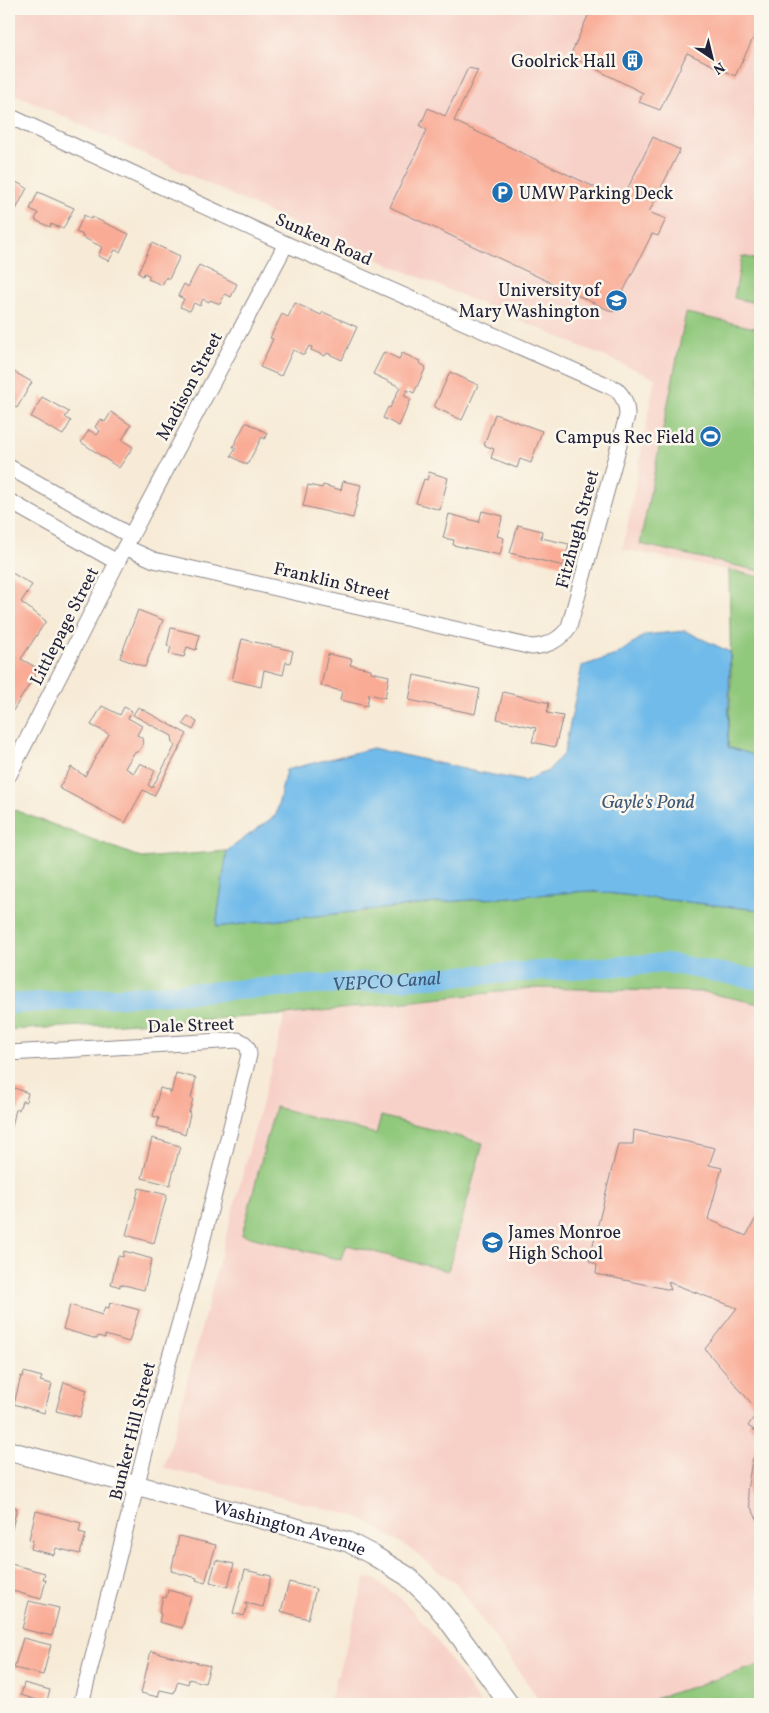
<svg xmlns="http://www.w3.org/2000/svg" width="769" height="1713" font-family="Vollkorn,serif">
<rect width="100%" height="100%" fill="#fbf7ec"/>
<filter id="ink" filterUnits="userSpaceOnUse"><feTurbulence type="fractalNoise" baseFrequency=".02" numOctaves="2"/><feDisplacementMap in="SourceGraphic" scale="10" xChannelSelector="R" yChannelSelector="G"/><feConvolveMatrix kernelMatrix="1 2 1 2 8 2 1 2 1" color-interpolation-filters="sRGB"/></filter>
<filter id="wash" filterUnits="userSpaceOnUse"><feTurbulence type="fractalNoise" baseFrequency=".0096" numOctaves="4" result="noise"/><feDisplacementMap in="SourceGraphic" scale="20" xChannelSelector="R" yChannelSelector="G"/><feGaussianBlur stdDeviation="1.12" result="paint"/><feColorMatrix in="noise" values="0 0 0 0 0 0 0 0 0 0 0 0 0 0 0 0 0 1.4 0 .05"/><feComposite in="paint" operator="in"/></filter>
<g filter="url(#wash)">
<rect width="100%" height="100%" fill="#f7ebd7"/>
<g fill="#f7d1c8">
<polygon points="9,9 760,9 760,577 623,549 655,378 290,222 9,91"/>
<polygon points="535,988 704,992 760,1004 760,1704 542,1704 456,1583 435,1569 414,1551 359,1517 164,1468 285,1015"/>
<polygon points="366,1577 376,1580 400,1598 417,1616 434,1636 480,1704 329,1704"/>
</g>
<g fill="#90c87b" stroke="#59755b">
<polygon points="742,256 760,260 760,304 734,298"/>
<polygon points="686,313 760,329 760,571 640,544"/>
<polygon points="729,570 760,577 760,757 728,747 731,681"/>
<polygon points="9,808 142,858 227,851 216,927 445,902 588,891 760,910 760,1004 704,992 535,988 285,1015 9,1030"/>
<polygon points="275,1107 376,1134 381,1116 483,1143 448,1271 347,1245 341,1260 242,1235"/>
<polygon points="760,1665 760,1704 655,1704 654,1699"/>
</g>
<polygon fill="#71bbea" stroke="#4a6e92" points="685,631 730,652 728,747 760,757 760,910 588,891 445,902 216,927 227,851 276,815 286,770 373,748 468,770 524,781 548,771 564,753 582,666 616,655 645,635"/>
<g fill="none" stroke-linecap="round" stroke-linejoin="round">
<path stroke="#71bbea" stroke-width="20" id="s1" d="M9 1004 667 963 760 980"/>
</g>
<g id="blocks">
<g fill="#f9ab95">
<polygon points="591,9 760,9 760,24 735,76 687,53 660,110 639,102 643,93 570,56"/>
<polygon points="468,68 478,70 454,121 622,200 653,137 680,150 649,212 666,219 658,236 652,234 613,312 390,207 427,130 420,126 428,108 445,116"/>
<polygon points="9,178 27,188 9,223"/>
<polygon points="38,192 74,208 63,229 51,224 50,227 35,220 38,213 30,209"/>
<polygon points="84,215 91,219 92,217 129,234 120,252 115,250 109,261 98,256 102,247 82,237 83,235 76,232"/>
<polygon points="152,243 180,256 169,279 166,277 162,285 148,279 150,276 144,273 143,276 138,273"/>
<polygon points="199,265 237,284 231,297 225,294 220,304 210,300 209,302 203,299 200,306 194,303 190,311 180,307 184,299 178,296 184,284 188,287"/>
<polygon points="295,303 321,315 323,312 357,327 342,360 327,353 325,356 311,350 312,347 309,346 304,355 293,350 281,376 260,367 273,339 270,338 282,314 288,317"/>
<polygon points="384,352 399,359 402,353 420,361 419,363 426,367 414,393 407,390 404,396 411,399 399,426 383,418 388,407 390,408 400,387 373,374"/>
<polygon points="9,369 32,382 17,408 9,403"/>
<polygon points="450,372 478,385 462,420 434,407"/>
<polygon points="42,397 69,412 65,417 71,421 63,435 31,417"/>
<polygon points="111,412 131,425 122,440 133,447 119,468 81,442 89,430 97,435 100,431 95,427 100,419 105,422"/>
<polygon points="495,414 542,431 531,463 520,459 517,468 491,458 494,449 484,445"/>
<polygon points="246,422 267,433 265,439 262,437 247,465 231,456 236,448 233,447"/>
<polygon points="429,472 448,478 440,510 416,503 424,479 427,480"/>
<polygon points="343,481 361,485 353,518 303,506 308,485 322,488 323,485 341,490"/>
<polygon points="482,511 503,516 497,536 504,538 500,555 453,545 454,540 443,538 449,514 479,522"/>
<polygon points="518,525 542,531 541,538 569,544 564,566 510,553"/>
<polygon points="9,571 32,585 21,602 46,621 21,659 39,669 9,717"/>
<polygon points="138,610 163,620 145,667 120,658"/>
<polygon points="171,628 200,635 196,650 187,647 184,657 169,654 171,647 167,646"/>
<polygon points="242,639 293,651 290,663 286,662 283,675 264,670 261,687 232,680"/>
<polygon points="328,654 352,659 350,665 371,669 371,672 389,676 385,698 369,694 367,706 340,700 342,691 321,686"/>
<polygon points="414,675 480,689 475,714 409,700"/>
<polygon points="503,692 549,703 547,713 563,716 555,747 532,742 536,728 497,719"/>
<polygon points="102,706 120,715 124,707 132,711 128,718 142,726 137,735 142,738 143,745 139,751 134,753 125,768 134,773 140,763 155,771 148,785 152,788 175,746 173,743 172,736 133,715 138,707 187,734 154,796 143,790 125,823 59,788 71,767 85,776 109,734 91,725"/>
<polygon points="188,716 197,722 193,730 183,724"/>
<polygon points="176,1073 196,1078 191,1098 193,1099 189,1113 190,1114 185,1135 180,1133 180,1132 157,1126 159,1118 153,1116 160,1088 170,1091 169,1093 171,1093"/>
<polygon points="9,1086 28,1093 26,1102 22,1101 19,1110 16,1109 12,1127 9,1126"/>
<polygon points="634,1130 715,1148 709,1165 722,1168 708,1219 746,1236 760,1211 760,1434 748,1426 758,1411 705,1349 737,1308 668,1282 671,1290 596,1274 597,1265 589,1261 618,1144 633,1144"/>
<polygon points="152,1138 180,1146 170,1185 142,1178"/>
<polygon points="139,1188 167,1195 154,1243 126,1235"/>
<polygon points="124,1251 152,1259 144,1290 120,1284 120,1287 111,1284 118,1256 123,1257"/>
<polygon points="110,1302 139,1310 129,1342 105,1335 105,1338 98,1336 97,1339 63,1329 70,1305 102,1315 105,1307 109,1308"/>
<polygon points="24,1372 42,1377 40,1381 52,1384 44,1413 14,1404 21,1376 23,1377"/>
<polygon points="64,1382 87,1390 80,1417 56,1411"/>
<polygon points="760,1442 760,1524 750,1506 747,1490 752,1461"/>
<polygon points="9,1505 17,1508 11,1533 9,1533"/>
<polygon points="36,1511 81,1523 79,1532 86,1534 80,1554 56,1548 54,1555 31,1549 33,1540 29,1539"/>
<polygon points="179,1536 216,1545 205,1583 196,1580 197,1578 171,1571"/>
<polygon points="216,1560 234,1564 228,1587 210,1582"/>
<polygon points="11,1564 45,1573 43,1579 46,1580 41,1599 9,1590 9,1573"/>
<polygon points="245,1570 271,1576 263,1607 245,1603 247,1606 244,1616 233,1613"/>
<polygon points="289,1582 316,1589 308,1619 281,1611"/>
<polygon points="168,1590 191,1596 182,1628 159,1622 161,1614 159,1613 163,1597 166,1598"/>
<polygon points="29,1601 59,1608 52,1636 22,1629"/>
<polygon points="23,1638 51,1645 43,1675 14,1668"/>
<polygon points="151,1651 210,1666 205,1683 189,1679 188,1684 178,1681 174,1693 160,1690 158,1697 141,1693"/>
<polygon points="24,1683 50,1690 46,1703 21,1695"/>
</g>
</g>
</g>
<g filter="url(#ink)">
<use href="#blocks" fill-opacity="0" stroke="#8c8689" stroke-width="1"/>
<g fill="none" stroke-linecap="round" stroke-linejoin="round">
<defs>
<g id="minor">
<path d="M9 116 286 244 616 389C624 397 627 404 627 416L569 627C560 640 548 646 532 647L154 560 125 547"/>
<polyline points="9,467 131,536"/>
<polyline points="9,501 117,562"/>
<polyline points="9,775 125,547 286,244"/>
<path d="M9 1053 238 1040C246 1043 249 1047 249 1055L197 1262 163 1381 81 1704"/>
</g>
<g id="tertiary">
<path id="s2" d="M9 1451 348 1542 371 1554 407 1576 429 1597 445 1616 509 1704"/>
</g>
</defs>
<use href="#minor" stroke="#8c8689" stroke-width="17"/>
<use href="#tertiary" stroke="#8c8689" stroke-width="21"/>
<use href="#minor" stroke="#fff" stroke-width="15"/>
<use href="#tertiary" stroke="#fff" stroke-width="19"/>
</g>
</g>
<defs>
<symbol id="building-disc" viewBox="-11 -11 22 22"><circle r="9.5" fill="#1f6fb2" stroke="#fbf7ec"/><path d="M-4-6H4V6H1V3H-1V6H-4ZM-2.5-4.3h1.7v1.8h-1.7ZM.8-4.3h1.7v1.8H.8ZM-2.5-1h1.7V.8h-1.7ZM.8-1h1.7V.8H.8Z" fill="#fff"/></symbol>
<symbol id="parking-disc" viewBox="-11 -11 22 22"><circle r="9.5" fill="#1f6fb2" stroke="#fbf7ec"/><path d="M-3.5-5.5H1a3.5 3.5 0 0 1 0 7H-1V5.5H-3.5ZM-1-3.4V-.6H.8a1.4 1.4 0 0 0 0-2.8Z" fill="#fff"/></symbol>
<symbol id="university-disc" viewBox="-11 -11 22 22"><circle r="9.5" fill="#1f6fb2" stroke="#fbf7ec"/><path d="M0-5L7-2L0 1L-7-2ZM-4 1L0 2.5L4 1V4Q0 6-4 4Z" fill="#fff"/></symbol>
<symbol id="stadium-disc" viewBox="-11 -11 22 22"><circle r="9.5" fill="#1f6fb2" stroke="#fbf7ec"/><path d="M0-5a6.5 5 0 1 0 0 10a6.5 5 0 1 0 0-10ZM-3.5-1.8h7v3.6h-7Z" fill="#fff"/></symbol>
<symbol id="school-disc" viewBox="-11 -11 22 22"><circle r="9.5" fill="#1f6fb2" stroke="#fbf7ec"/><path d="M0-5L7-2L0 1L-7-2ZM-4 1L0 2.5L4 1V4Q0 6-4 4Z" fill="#fff"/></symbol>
</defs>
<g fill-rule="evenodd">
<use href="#building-disc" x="620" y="48" width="25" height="25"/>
<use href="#parking-disc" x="490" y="180" width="25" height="25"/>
<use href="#university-disc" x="604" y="288" width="25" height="25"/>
<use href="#stadium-disc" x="698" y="424" width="25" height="25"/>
<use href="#school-disc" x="480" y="1230" width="25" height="25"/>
</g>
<g text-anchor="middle" stroke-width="5" stroke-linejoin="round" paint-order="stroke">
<g font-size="18" fill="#22223b" stroke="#fbf7ec" text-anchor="end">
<text x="616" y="67">Goolrick Hall</text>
<text x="519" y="199" text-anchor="start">UMW Parking Deck</text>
<text x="600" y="296">University of<tspan x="600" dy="21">Mary Washington</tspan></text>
<text x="695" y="443">Campus Rec Field</text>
<text x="508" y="1238" text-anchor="start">James Monroe<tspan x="508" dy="21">High School</tspan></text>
</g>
<g font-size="18" fill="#22223b" stroke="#fbf7ec">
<text transform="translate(324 239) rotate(24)" y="6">Sunken Road</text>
<text transform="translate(189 386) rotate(-62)" y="6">Madison Street</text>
<text transform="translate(577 529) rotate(-75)" y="6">Fitzhugh Street</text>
<text transform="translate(332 581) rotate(13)" y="6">Franklin Street</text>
<text transform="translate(64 626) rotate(-63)" y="6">Littlepage Street</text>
<text transform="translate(191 1025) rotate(-2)" y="6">Dale Street</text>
<text transform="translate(132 1431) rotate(-76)" y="6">Bunker Hill Street</text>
<text dy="6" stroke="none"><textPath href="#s2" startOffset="291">Washington Avenue</textPath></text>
</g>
<g font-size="19" font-style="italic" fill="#3e5878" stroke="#fbf7ec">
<text x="648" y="808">Gayle's Pond</text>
<text dy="7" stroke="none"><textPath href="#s1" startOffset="378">VEPCO Canal</textPath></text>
</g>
</g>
<rect width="769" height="1713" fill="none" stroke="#fbf7ec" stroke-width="30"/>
<g transform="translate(712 58) rotate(145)" stroke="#fbf7ec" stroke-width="4" paint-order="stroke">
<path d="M0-4L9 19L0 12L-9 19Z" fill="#22223b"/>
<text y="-8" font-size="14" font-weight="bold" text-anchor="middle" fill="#22223b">N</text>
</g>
</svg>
